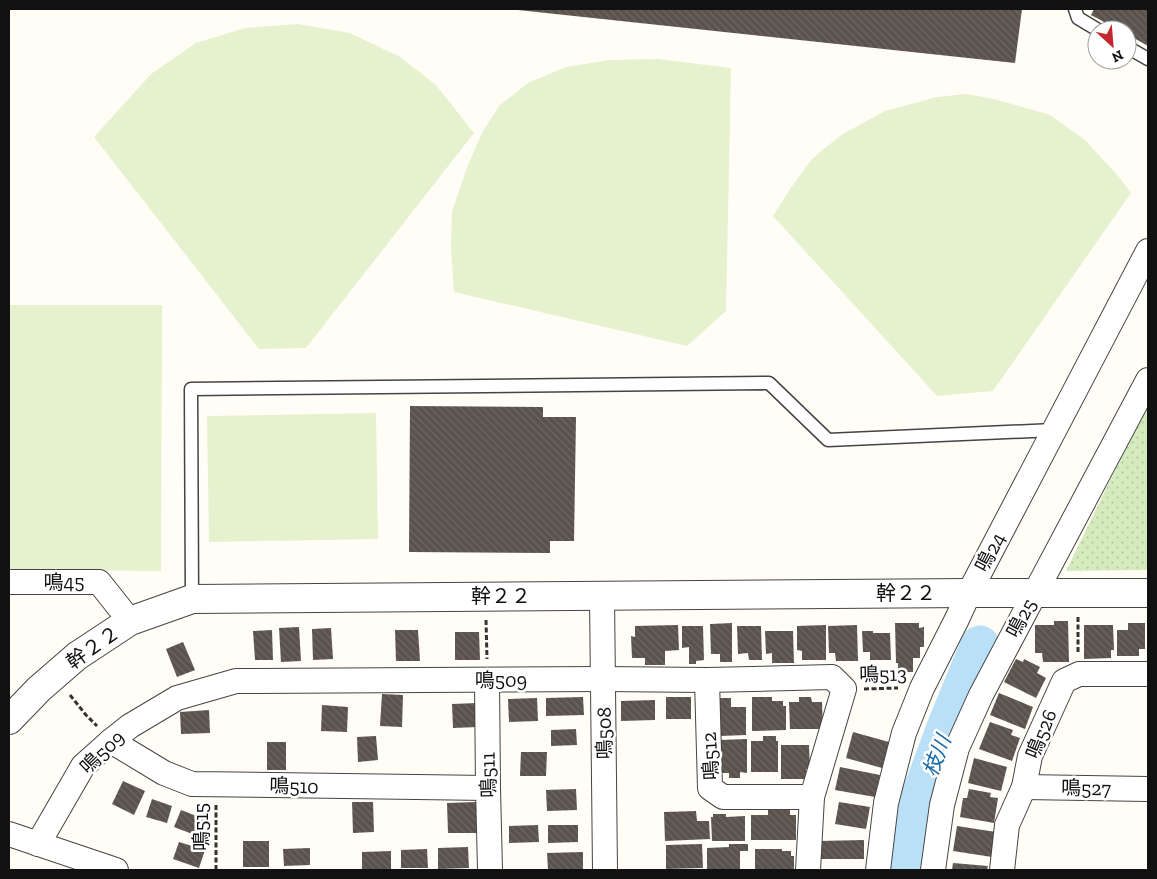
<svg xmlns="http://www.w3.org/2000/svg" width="1157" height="879" font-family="'Zilla Slab','Noto Sans JP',serif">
<defs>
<pattern id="park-dots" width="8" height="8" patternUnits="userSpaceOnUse" patternTransform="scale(1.25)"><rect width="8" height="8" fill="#d5ebbd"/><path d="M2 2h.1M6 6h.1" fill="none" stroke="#b6c8a1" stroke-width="1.8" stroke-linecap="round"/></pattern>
<pattern id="building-back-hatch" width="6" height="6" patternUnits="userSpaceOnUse" patternTransform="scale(1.25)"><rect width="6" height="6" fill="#5a524d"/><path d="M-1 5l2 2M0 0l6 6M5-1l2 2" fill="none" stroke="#6d6662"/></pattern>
</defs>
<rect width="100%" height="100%" fill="#fffdf5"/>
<polygon fill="url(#park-dots)" points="1148,403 1148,570 1066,571"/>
<g fill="#e6f2cf">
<polygon points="298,24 350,33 400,57 436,85 474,133 306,348 259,349 94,137 151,74 196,43 245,28"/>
<polygon points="658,59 731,68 726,311 687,346 454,292 451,248 452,211 468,165 482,133 499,106 528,83 566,67 610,60"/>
<polygon points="966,94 994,99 1050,115 1085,140 1119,177 1131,193 993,391 937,396 773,216 790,189 812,159 841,135 885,111 937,97"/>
<polygon points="9,305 162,305 161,571 9,570"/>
<polygon points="376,413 378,539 209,542 207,416"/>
</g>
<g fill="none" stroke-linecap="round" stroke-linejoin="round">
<polyline stroke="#b9e0f7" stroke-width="39" points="906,870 921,795 947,725 980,645"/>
</g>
<g fill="url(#building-back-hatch)">
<polygon points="518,9 1022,9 1015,63 518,10"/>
<polygon points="1094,9 1148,9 1148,46 1127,34 1127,30 1119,30 1091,15"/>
<polygon points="410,406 543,407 543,417 576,417 574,541 550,541 550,553 409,552"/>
<polygon points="1054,621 1068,621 1069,662 1043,662 1042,653 1035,653 1035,625 1054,625"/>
<polygon points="732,623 732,662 720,662 720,654 711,654 710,624"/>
<polygon points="895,623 919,623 919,628 924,627 924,647 920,647 920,658 913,658 913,672 898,672 898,663 896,663"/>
<polygon points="1128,623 1145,623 1145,649 1139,649 1139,656 1117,656 1117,630 1128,630"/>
<polygon points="678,625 679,650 665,651 665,665 645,665 645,658 632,658 631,636 635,637 635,626"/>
<polygon points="826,625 826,660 802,660 802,651 797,650 797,626"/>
<polygon points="857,625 858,661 836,661 835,653 829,653 828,626"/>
<polygon points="1084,625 1113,625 1114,650 1111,650 1111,658 1084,659"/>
<polygon points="682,626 703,626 704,660 696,661 696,664 689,664 689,647 682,648"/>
<polygon points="737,626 761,626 762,660 749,660 748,653 738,654"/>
<polygon points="299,627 301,661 281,662 279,628"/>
<polygon points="331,628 333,659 313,660 312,629"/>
<polygon points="272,630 273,660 255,660 253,631"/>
<polygon points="395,630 418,630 420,661 396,661"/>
<polygon points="765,631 793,631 794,663 772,663 772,653 766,654"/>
<polygon points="862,631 873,631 873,633 890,633 891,660 870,660 870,652 863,652"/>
<polygon points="455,632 479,632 480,660 455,660"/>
<polygon points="183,642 195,670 177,677 166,649"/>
<polygon points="1016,659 1023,662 1024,659 1040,667 1037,673 1046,678 1036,698 1004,682"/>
<polygon points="999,693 1033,707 1025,729 990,715"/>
<polygon points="382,694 403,695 402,727 380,726"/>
<polygon points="583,697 584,715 546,716 546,698"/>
<rect x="666" y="697" width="25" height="22"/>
<polygon points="752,697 772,697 772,701 783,701 783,706 786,706 786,730 752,731"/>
<polygon points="799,697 811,697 812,702 822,702 823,729 790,729 789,702 799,702"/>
<polygon points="537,698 538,721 509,722 508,699"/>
<polygon points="719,698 731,698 731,707 746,707 746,735 720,736"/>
<polygon points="655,700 655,720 621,721 621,701"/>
<polygon points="477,703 478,727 453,728 452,704"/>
<polygon points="322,705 348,707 347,732 321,731"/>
<polygon points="209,710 210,733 181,734 180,712"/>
<polygon points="990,722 1013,730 1011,735 1020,738 1012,761 979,749"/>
<polygon points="576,729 577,745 551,746 551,730"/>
<polygon points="853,732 889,742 882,768 846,758"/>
<polygon points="376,736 378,760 358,762 357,737"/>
<polygon points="763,736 776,736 776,741 778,741 778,772 751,772 751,741 763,741"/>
<polygon points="747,739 747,773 740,772 740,778 729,778 729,773 719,773 719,740"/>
<rect x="267" y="742" width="19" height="28"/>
<polygon points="781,745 809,745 810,769 806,769 806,779 781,779"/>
<polygon points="521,752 547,752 546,776 520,776"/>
<polygon points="974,758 1007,767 1001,791 968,783"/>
<polygon points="840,767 880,775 875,797 835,790"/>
<polygon points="123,781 145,791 134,815 112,804"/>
<polygon points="576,789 577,810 547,811 546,790"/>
<polygon points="969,789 991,793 990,797 998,798 994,823 960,817 963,798 967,798"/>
<polygon points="152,799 172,806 167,823 146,817"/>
<polygon points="352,802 373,802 374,832 353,833"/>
<polygon points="476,802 477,833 448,833 447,803"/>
<polygon points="839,802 870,807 866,829 835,824"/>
<polygon points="181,810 207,820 200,837 174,827"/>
<polygon points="768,810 790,810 790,815 796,815 796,840 751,840 751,815 768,815"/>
<polygon points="696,811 697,821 709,821 710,839 665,841 664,812"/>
<polygon points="713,814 726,814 726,817 745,816 745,841 712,841 711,817 713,817"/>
<polygon points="538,825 539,842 509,843 509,826"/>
<polygon points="548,825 578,825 578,842 548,843"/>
<polygon points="957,826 996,832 992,857 953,851"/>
<polygon points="864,840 864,859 819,859 819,841"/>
<rect x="243" y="841" width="26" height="26"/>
<polygon points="179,842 205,850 199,868 173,859"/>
<polygon points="702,844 703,868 666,869 666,845"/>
<polygon points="729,844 748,844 748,851 740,851 740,870 707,870 707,848 729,847"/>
<polygon points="468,847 469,868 438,869 438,848"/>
<polygon points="310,848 310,865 284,866 283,849"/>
<polygon points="427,849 428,868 401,868 401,850"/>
<polygon points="755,849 782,849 782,851 791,851 791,856 794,856 794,870 755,870"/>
<polygon points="391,851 391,869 362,870 362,852"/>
<polygon points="583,852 583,869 548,870 547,853"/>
<polygon points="953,863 988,866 987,870 952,870"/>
</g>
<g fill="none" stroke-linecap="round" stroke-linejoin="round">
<defs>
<g id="service">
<polyline points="1075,9 1078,18 1098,30"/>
<polyline points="1127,47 1148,59"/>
<polyline points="192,599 191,389 769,383 828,440 1054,430"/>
</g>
<g id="minor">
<polyline points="9,582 99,582 130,621"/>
<polyline points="602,596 605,870"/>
<polyline points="487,680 488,788 490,870"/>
<polyline points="707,680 710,788 723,797 812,797"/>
<polyline points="111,741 164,773 192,784 488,788"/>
<polyline points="1024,787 1148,789"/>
<polyline points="9,834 116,870"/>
<polyline points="38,844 83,766 111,741 130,726 177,698 236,681 603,679 707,680 832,677 844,689 812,797 808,870"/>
<polyline points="878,870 886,803 904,733 922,688 957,619 969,593 1148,251"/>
<polyline points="933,870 942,805 957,748 981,695 1148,380"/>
<polyline points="1002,870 1007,825 1024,787 1030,756 1064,681 1079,674 1148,674"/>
</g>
<polyline id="tertiary" points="9,720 39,689 77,656 130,621 192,599 969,593 1148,593"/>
</defs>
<use href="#service" stroke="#444" stroke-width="15"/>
<use href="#minor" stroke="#444" stroke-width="26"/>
<use href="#tertiary" stroke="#444" stroke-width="30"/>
<g stroke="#333" stroke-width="3" stroke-dasharray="5 2.5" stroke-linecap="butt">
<polyline points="1078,617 1078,653"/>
<polyline points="486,620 487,659"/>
<polyline points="864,689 898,688"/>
<polyline points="70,695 86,715 97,726"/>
<polyline points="216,870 216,805"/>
</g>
<use href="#service" stroke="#fff" stroke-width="12"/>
<use href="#minor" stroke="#fff" stroke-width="24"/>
<use href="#tertiary" stroke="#fff" stroke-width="28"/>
</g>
<g text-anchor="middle" stroke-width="5" stroke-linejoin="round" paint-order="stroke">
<g font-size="20" fill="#111" stroke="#fff">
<text transform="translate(990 552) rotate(-62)" y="7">鳴24</text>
<text x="64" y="589">鳴45</text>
<text x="906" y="600">幹２２</text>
<text x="501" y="603">幹２２</text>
<text transform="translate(1021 618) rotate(-62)" y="7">鳴25</text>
<text transform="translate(93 647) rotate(-35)" y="7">幹２２</text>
<text transform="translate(883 674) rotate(-1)" y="7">鳴513</text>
<text x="501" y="687">鳴509</text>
<text transform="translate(604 733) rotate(-91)" y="7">鳴508</text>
<text transform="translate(1041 734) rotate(-68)" y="7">鳴526</text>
<text transform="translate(102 752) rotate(-44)" y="7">鳴509</text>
<text transform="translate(710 756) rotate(-93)" y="7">鳴512</text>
<text transform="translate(488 775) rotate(-91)" y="7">鳴511</text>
<text transform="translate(294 786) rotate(1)" y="7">鳴510</text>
<text transform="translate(1086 788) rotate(1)" y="7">鳴527</text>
<text transform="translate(201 827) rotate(-90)" y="7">鳴515</text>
</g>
<g font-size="21" font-style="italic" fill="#1768a6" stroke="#fff">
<text transform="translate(937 756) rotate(-69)" y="7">枝川</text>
</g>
</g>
<rect width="1157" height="879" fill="none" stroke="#111111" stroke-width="20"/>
<g transform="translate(1112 45) rotate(154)"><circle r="24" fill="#ffffff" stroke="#a0a0a0"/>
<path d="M0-4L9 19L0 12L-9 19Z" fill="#c4262e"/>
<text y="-8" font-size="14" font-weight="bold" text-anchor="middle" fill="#111111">N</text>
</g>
</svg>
